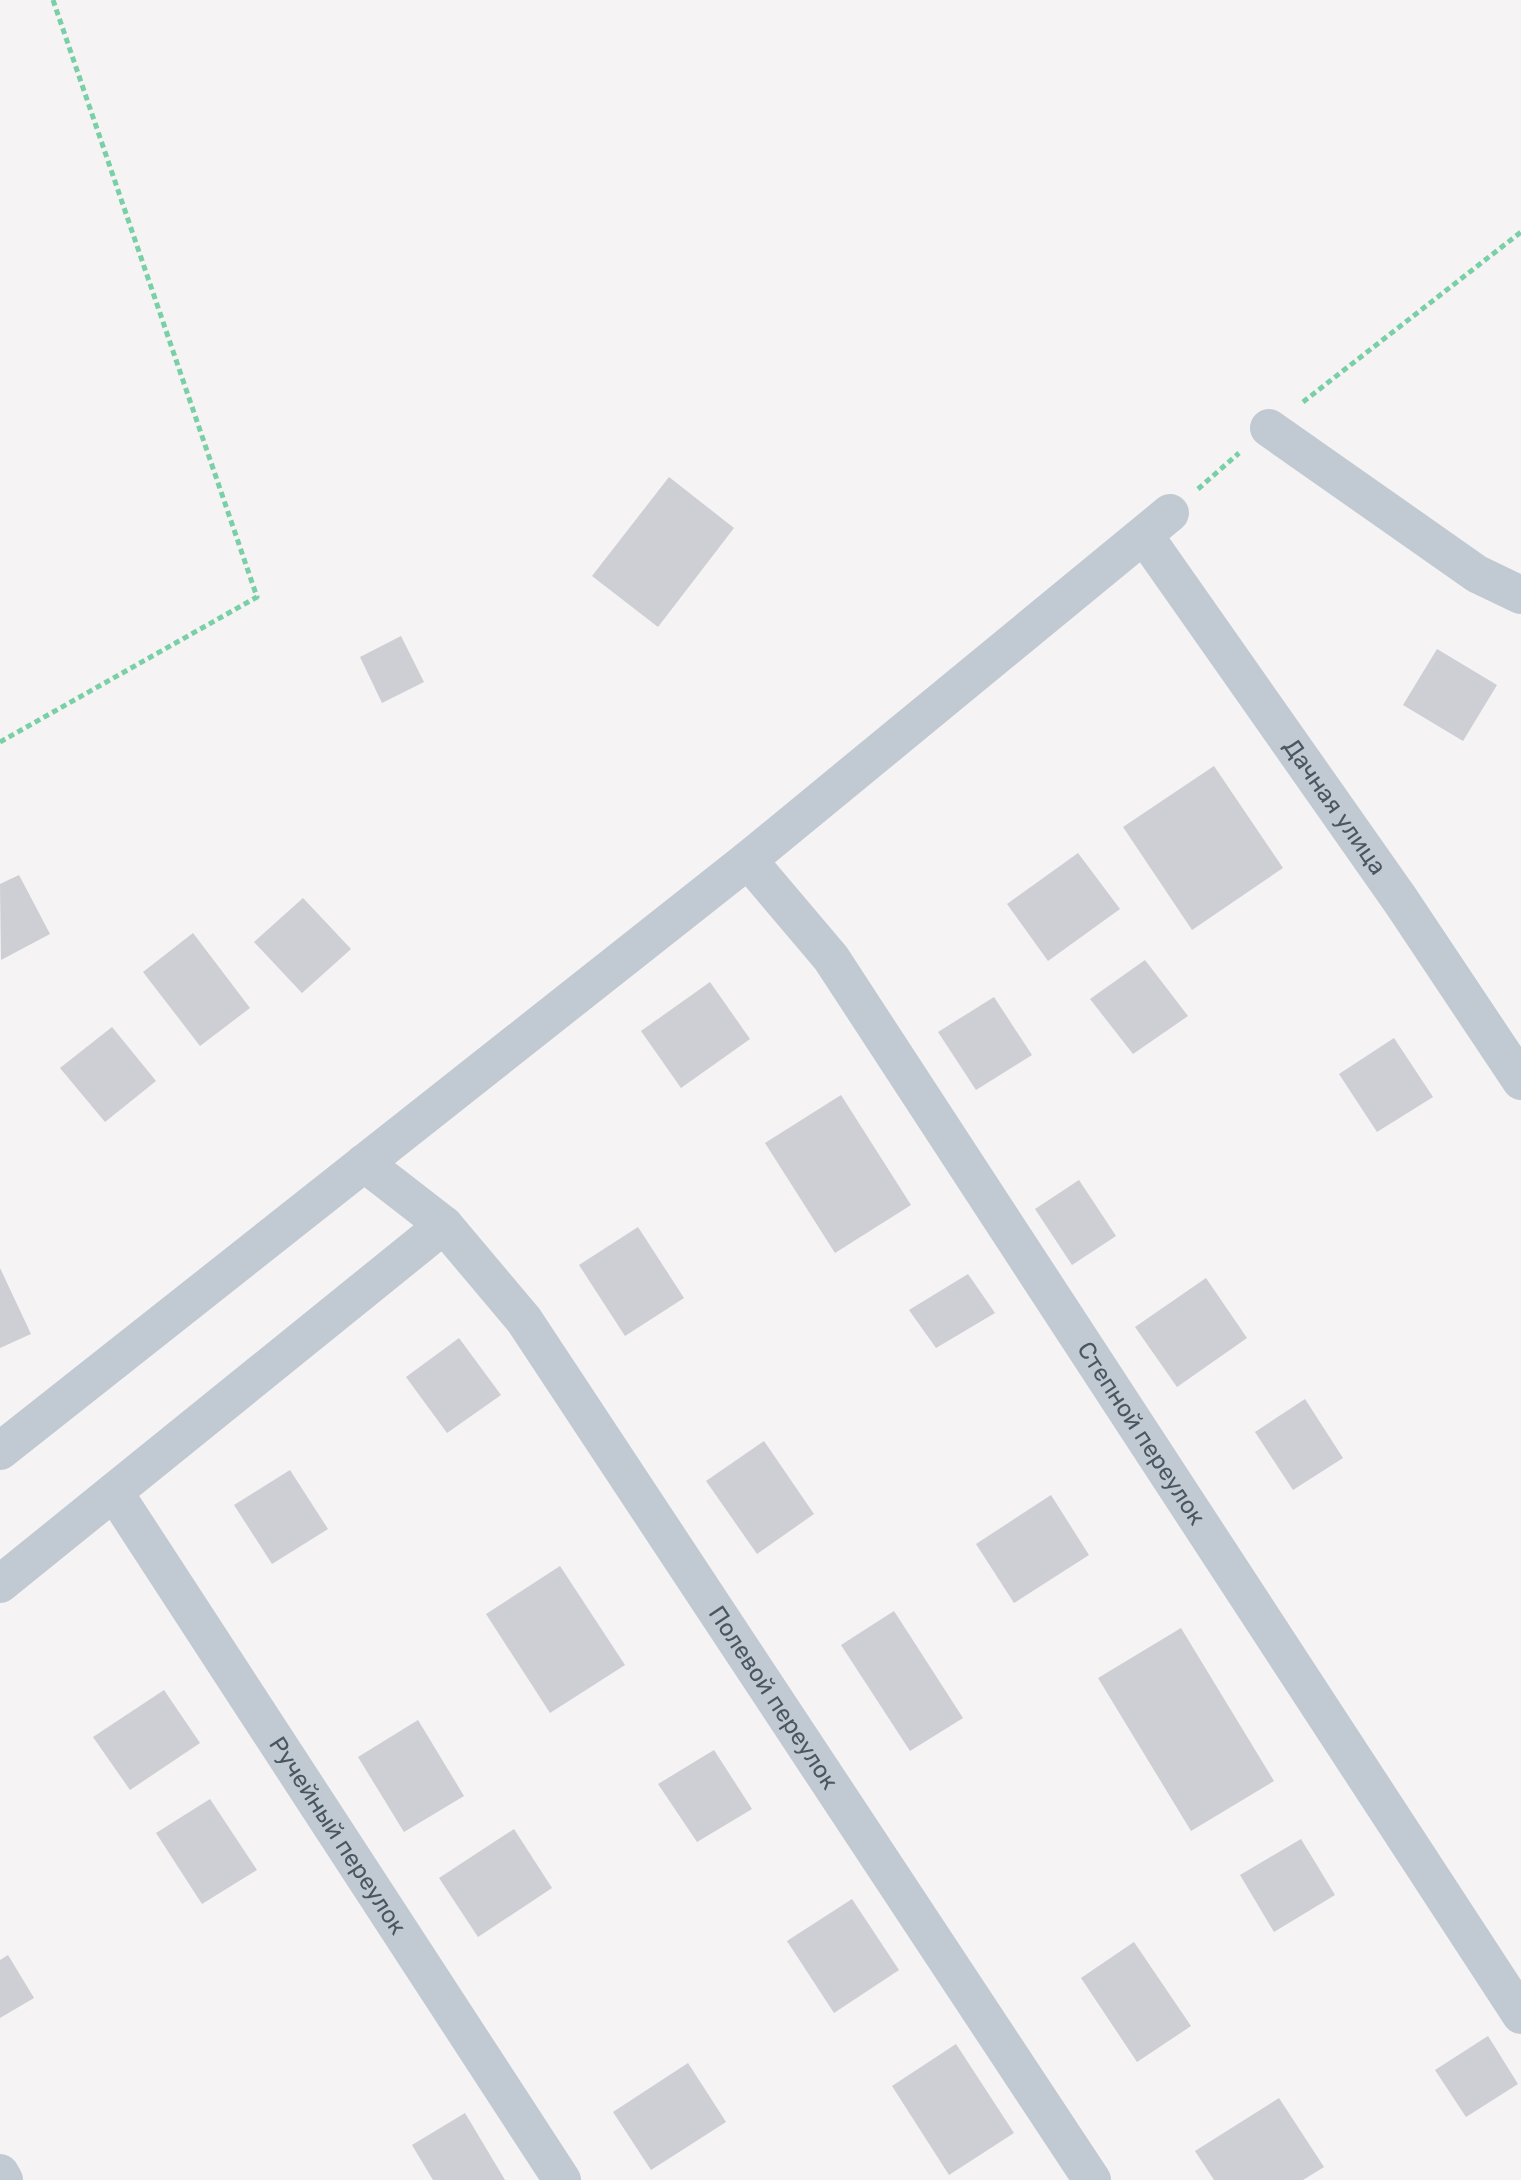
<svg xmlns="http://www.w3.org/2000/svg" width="1521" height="2180" font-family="Rubik,sans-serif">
<rect width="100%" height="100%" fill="#f5f3f3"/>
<g fill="#cdcfd5">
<polygon points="669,477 734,528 658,627 592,576"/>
<polygon points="401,636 424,682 382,703 360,657"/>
<polygon points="1437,649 1497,685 1463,741 1403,705"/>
<polygon points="1214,766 1283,868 1192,930 1123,827"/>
<polygon points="1078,853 1120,909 1048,961 1007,904"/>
<polygon points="19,875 50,934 1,960 0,884"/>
<polygon points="303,898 351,949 302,993 254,942"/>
<polygon points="193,933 250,1008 200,1046 143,972"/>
<polygon points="1145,960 1188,1016 1133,1054 1090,999"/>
<polygon points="710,982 750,1039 681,1088 641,1031"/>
<polygon points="994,997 1032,1055 976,1090 938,1032"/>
<polygon points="112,1027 156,1081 105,1122 60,1068"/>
<polygon points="1394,1038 1433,1097 1377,1132 1339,1074"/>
<polygon points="841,1095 911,1205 835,1253 765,1143"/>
<polygon points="1079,1180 1116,1236 1072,1265 1035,1209"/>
<polygon points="638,1227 684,1298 625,1336 579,1265"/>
<polygon points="0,1268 31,1334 0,1348"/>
<polygon points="968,1274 995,1313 936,1348 909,1310"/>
<polygon points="1206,1278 1247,1338 1177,1387 1135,1327"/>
<polygon points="459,1338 501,1395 447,1433 406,1377"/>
<polygon points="1305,1399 1343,1458 1293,1490 1255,1432"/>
<polygon points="764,1441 814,1514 757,1554 706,1481"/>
<polygon points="290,1470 328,1529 272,1564 234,1505"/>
<polygon points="1051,1495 1089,1555 1014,1603 976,1544"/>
<polygon points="560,1566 625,1665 550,1713 486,1614"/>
<polygon points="894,1611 963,1718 910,1751 841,1645"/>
<polygon points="1181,1628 1274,1781 1191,1831 1098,1678"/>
<polygon points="164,1690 200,1743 130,1790 93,1737"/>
<polygon points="418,1720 464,1796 404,1832 358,1757"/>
<polygon points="714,1750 752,1809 697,1842 658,1784"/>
<polygon points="210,1799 257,1870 202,1904 156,1833"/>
<polygon points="514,1829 552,1888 478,1937 439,1878"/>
<polygon points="1301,1839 1335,1895 1274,1932 1240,1875"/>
<polygon points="852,1899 899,1970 834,2013 787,1941"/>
<polygon points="1134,1942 1191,2026 1137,2062 1081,1978"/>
<polygon points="8,1955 34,1998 0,2018 0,1960"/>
<polygon points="1488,2036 1518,2084 1466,2117 1435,2070"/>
<polygon points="956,2044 1014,2133 949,2175 892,2086"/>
<polygon points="688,2063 726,2122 651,2170 613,2112"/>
<polygon points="1279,2098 1324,2167 1303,2180 1214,2180 1195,2151"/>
<polygon points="465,2113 505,2180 433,2180 412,2145"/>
</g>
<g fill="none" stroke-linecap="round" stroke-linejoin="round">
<g stroke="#7ad0a6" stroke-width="5" stroke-dasharray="6 4" stroke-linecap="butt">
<polyline points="1303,402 1521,232"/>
<polyline points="1198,489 1239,453"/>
<polyline points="0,742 257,597 53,0"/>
</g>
<g stroke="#c1cad2" stroke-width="38">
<polyline points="1269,428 1477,574 1521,595"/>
<path id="s1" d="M1144 535 1401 901 1521 1081"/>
<path id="s2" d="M748 860 831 958 1521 2015"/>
<path id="s3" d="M364 1163 444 1225 524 1320 1092 2180"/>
<polyline points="0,1451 748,860 1170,513"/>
<path id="s4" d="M114 1492 562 2180"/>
<polyline points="0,1584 444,1225"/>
<polyline points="0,2173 4,2180"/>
</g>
</g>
<g text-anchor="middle" stroke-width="8" stroke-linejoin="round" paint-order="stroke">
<g font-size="24" fill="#4a5661" stroke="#fff">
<text dy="8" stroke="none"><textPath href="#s1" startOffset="332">Дачная улица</textPath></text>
<text dy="8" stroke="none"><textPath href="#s2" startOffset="696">Степной переулок</textPath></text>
<text dy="8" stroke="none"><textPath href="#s3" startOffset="678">Полевой переулок</textPath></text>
<text dy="8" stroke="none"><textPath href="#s4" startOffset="410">Ручейный переулок</textPath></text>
</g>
</g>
</svg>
